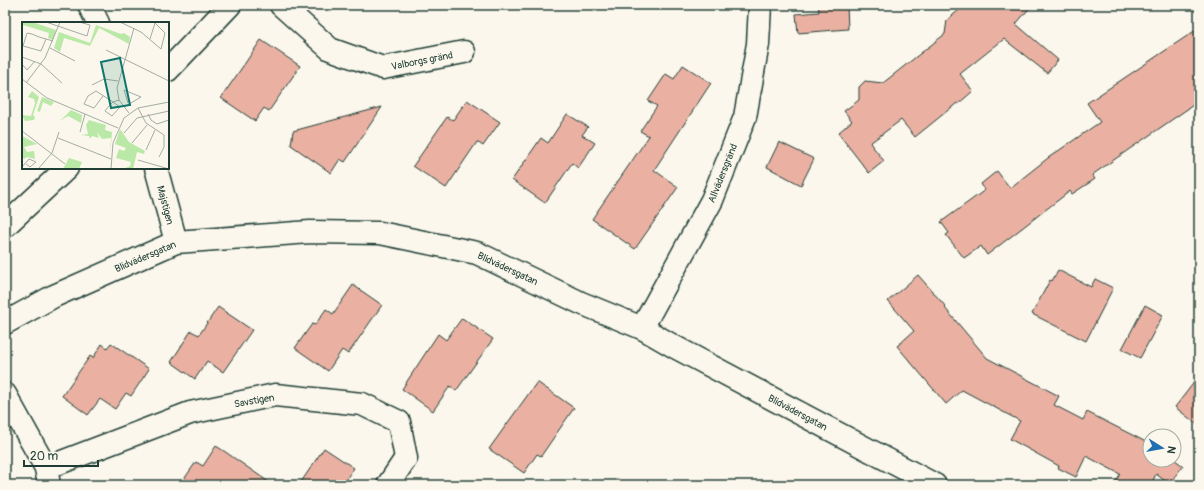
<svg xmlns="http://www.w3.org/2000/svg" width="1204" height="490" font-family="Pangolin,sans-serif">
<rect width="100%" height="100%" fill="#fbf7ec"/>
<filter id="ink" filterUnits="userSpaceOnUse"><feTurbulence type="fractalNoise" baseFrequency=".025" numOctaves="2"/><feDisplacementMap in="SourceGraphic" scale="8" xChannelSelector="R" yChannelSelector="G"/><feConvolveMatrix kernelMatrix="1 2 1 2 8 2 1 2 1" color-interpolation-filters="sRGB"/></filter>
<g filter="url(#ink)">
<g fill="#eab1a3" stroke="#1f3d34">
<polygon points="818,5 847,5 848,29 798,33 796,14 819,12"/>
<polygon points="965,5 1032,5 1016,24 1058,60 1047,73 1004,39 960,74 973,91 958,104 957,103 915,137 901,120 870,143 884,161 869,173 838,133 852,121 844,111 859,100 859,87 865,81 883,83 945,34 947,20"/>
<polygon points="1199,28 1199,101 1092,175 1095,179 1072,194 1070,191 987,255 981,246 964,258 946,235 949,233 941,222 985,190 981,184 997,171 1010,188 1048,158 1100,122 1087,103"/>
<polygon points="261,40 300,66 269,111 264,108 255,121 221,98"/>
<polygon points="683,65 711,83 654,170 678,187 635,249 592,219 649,136 640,131 657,106 648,101 666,74 674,79"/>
<polygon points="467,100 500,122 483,146 477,142 446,188 413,166 447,117 453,120"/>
<polygon points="382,107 345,162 340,159 331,173 291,145 293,131"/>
<polygon points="567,114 588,127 582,135 595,143 578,168 572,163 545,203 512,180 541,138 548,143"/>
<polygon points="779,142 814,159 801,185 767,167"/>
<polygon points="1058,270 1091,287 1095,279 1113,288 1086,341 1032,314 1050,280 1052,281"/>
<polygon points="918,275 946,307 945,308 987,358 1059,396 1054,405 1083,420 1087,412 1150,444 1150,460 1174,459 1183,466 1169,484 1156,474 1151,485 1114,485 1120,474 1086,456 1076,477 1058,468 1059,466 1010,439 1020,421 962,390 946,404 897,346 914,331 888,301"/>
<polygon points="353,285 382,305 348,354 342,350 328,371 295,348 312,324 315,325 326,309 333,314"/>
<polygon points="1145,305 1163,315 1140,358 1122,349"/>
<polygon points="218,307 252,330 223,372 207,361 195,379 171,362 191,331 199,335"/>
<polygon points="462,318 493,339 456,391 450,386 433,411 402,389 438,334 446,340"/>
<polygon points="111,343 149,369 131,396 126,393 115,409 100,399 88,415 62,396 90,356 93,358 102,344 107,348"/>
<polygon points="1199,376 1199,426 1175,407"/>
<polygon points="537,382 574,408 541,456 537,454 524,473 489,449"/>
<polygon points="216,446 224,451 273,485 180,485 196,462 203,466"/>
<polygon points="324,448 354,468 342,485 299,485"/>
</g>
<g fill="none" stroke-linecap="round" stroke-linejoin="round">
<defs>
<g id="street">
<polyline points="89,5 98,23"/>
<polyline points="281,5 330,49 383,68 464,52"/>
<polyline points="168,70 230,5"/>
<polyline points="156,168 176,242"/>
<polyline points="5,226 67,168"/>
<polyline points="5,323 54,296 176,242 310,232 380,233 477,253 581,303 642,328 675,347 935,485"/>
<polyline points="642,328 712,200 745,117 758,44 760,5"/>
<polyline points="5,394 46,468 49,485"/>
<polyline points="46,468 190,413 275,395 362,404 399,422 406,458 388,485"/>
</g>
</defs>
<use href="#street" stroke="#1f3d34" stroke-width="25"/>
<use href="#street" stroke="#fbf7ec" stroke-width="22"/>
</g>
</g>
<g text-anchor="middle" stroke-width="4" stroke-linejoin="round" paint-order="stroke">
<g font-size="10" fill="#1f3d34" stroke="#fbf7ec">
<text transform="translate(422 60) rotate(-11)" y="4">Valborgs gränd</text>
<text transform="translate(722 173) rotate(-68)" y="4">Allvädersgränd</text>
<text transform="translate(166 205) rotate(75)" y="4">Majstigen</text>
<text transform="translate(145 256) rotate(-23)" y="4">Blidvädersgatan</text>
<text transform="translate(508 268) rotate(25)" y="4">Blidvädersgatan</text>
<text transform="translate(254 400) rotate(-10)" y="4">Savstigen</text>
<text transform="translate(798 412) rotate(28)" y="4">Blidvädersgatan</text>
</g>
</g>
<g transform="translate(22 22)">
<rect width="147" height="147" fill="#fbf7ec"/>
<path d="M0 0H10L34 8 31 18 26 16 27 11 1 3 0 6ZM74 3 99 12 102 11 108 15 107 22 77 6 68 24 42 16 38 30 32 26 37 10 68 21ZM10 69 17 75 11 93 13 95 12 98 3 99 0 93 9 94 13 81 12 77 6 75ZM20 75 32 80 29 84 21 80 18 90 15 89ZM49 88 60 93 59 101 46 94 38 99ZM67 98 84 103 83 108 90 110 88 135 89 116 80 117 75 110 77 116 70 114 68 117 67 114 59 113 66 112 64 103ZM98 107 107 120 123 129 122 132 115 130 111 147H101L108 144 109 140 94 136 97 127 102 129 104 126 93 122ZM0 114 15 122 2 125 5 130 12 129 13 137 5 135 2 137 0 134ZM47 136 60 140 57 147H41Z" fill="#bae9a7"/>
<path fill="none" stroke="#a3ada2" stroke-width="1" d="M24 0 65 14 68 3 57 0M98 0 119 10 139 27 143 11 132 0M24 17 19 29 1 24 5 11 10 12 17 15 31 19M128 17 133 1M28 26 53 39M84 28 147 59M0 35 19 42 40 61M0 42 5 48 13 39M0 57 25 76 96 106M4 61 23 36 38 0M70 63 82 57 96 59M81 74 72 86 62 82 66 74 74 69 91 80 98 85 90 94 83 89 87 84 91 80 97 78M102 85 119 75 102 68 106 81M116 86 124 101 142 113M107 91 97 78 95 66 112 6M126 92 129 98 135 102 147 98M0 109 43 142M58 110 63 92M102 111 115 96 147 89M36 116 89 137M110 121 125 103M124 128 133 108M137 135 142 125V113M116 138 147 147M0 145 7 137 14 140 8 145 4 142M16 147 30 131 37 110M89 147 91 121 102 96 116 86 147 80"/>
<path fill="#0f766e" fill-opacity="0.15" stroke="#0f766e" stroke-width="2" d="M98 36 108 83 89 86 79 40Z"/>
<rect width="147" height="147" fill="none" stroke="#1f3d34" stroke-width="2"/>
</g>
<rect width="1204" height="490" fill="none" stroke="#fbf7ec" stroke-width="20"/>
<rect x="10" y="10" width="1184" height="470" fill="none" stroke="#1f3d34" stroke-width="1.5" filter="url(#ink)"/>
<g transform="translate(1162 448) rotate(101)"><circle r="19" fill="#fbf7ec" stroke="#a3ada2"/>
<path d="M0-3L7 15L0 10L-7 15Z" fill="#1f6fb2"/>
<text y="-6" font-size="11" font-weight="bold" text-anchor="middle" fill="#1f3d34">N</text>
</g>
<path d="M24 460v6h74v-6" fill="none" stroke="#1f3d34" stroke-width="2"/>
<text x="30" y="460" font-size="12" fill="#1f3d34" stroke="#fbf7ec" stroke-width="3" paint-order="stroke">20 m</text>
</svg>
